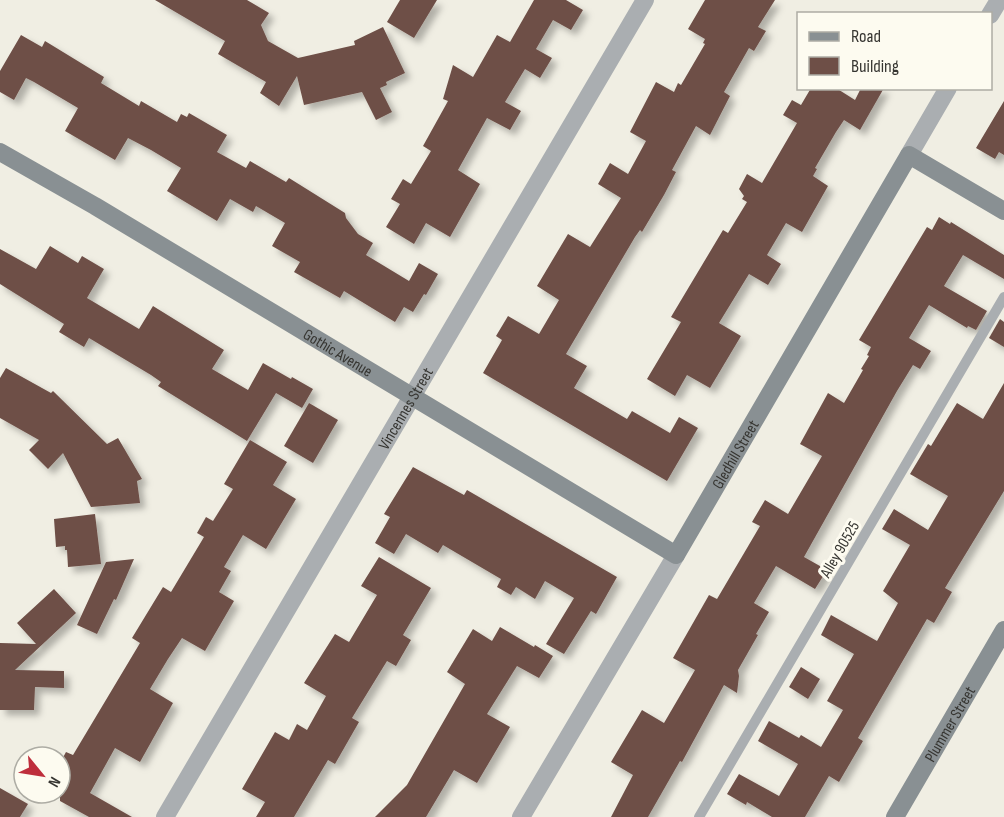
<svg xmlns="http://www.w3.org/2000/svg" width="1004" height="817" font-family="'Sofia Sans Condensed',sans-serif">
<defs>
<filter id="shadow"><feDropShadow dx="5.5" dy="5.5" stdDeviation="3" flood-color="#0004"/></filter>
</defs>
<rect width="100%" height="100%" fill="#f0eee3"/>
<g fill="#6e4f47" filter="url(#shadow)">
<polygon points="155,0 247,0 269,13 261,25 268,41 298,58 355,45 354,41 383,27 405,73 386,82 387,85 380,88 392,112 376,120 362,92 304,105 297,76 279,106 260,93 266,82 218,54 225,41"/>
<polygon points="400,0 437,0 414,38 387,22"/>
<polygon points="534,0 566,0 583,10 571,30 553,20 536,49 552,58 540,78 525,69 505,102 521,111 510,130 487,118 458,170 480,184 450,237 426,223 414,244 386,227 400,204 391,199 403,179 411,184 431,151 423,146 448,101 443,99 453,65 473,77 497,35 510,42"/>
<polygon points="705,0 775,0 758,27 766,31 754,51 749,48 724,92 730,96 710,135 696,126 672,170 676,172 664,195 642,232 640,230 635,237 566,354 587,366 574,388 627,419 632,411 670,433 679,417 698,428 667,481 483,373 502,340 496,336 508,316 539,334 559,300 537,286 568,234 590,247 621,198 598,184 610,163 628,174 646,141 630,132 656,82 674,92 678,83 681,85 705,44 703,43 705,39 688,29"/>
<polygon points="21,35 42,47 45,41 81,63 104,77 101,83 139,106 141,101 177,122 181,114 187,117 189,113 227,135 217,152 246,168 250,161 286,182 289,178 345,213 346,218 358,234 373,243 366,255 409,281 419,263 438,274 426,295 424,294 413,312 404,307 395,322 344,291 340,298 294,272 300,262 272,246 285,223 256,206 253,212 230,199 217,221 167,191 181,168 151,150 128,138 115,160 65,131 78,108 34,82 26,78 14,100 0,92 0,71"/>
<polygon points="811,88 836,88 855,100 861,88 884,88 860,130 844,120 836,132 815,168 817,169 813,176 828,186 802,232 786,223 767,255 781,264 768,285 749,274 719,323 741,336 710,388 687,375 675,396 647,379 681,322 671,317 723,230 728,233 747,202 742,199 744,196 739,189 747,174 762,183 797,123 783,115 792,100 801,105"/>
<polygon points="1004,101 1004,155 999,152 995,159 976,148"/>
<polygon points="939,217 950,224 951,222 1004,255 1004,279 963,255 944,286 987,311 976,330 968,326 967,328 929,305 909,338 931,351 920,369 913,365 897,391 804,557 827,570 815,589 776,566 754,603 769,612 756,634 758,635 738,670 739,676 737,693 724,685 682,762 680,761 648,817 611,817 633,775 611,762 642,710 664,723 695,670 673,658 709,595 717,599 760,526 752,522 765,500 788,514 822,456 800,444 828,393 844,403 863,370 861,369 869,356 867,355 871,347 859,340 927,227 932,230"/>
<polygon points="50,246 78,263 82,256 104,269 87,298 139,329 153,306 224,350 212,369 248,390 263,363 291,379 292,377 313,389 302,408 276,393 247,441 158,386 161,382 151,375 89,338 84,347 59,332 64,324 0,284 0,249 36,269"/>
<polygon points="1000,319 1004,322 1004,347 989,338"/>
<polygon points="6,368 51,393 53,391 107,444 118,438 142,479 137,481 140,503 91,507 63,453 48,469 29,450 39,440 0,418 0,378"/>
<polygon points="1004,383 1004,491 945,588 952,592 934,623 927,619 858,738 863,741 839,782 829,776 805,817 772,817 747,802 746,805 727,794 739,774 779,796 798,764 758,741 769,721 799,738 801,735 821,747 843,710 827,701 854,654 821,635 831,615 877,641 898,603 883,591 910,545 882,529 894,509 928,530 948,496 910,474 928,444 931,446 957,403 983,419"/>
<polygon points="309,403 338,420 313,463 284,446"/>
<polygon points="250,440 287,462 273,485 296,499 266,549 243,535 224,567 231,571 219,592 234,601 205,651 182,638 168,659 150,689 173,703 140,762 115,748 90,793 132,817 89,817 60,801 60,763 66,752 73,755 140,643 132,638 163,587 171,592 204,537 197,533 206,517 213,521 233,489 224,484"/>
<polygon points="413,467 464,495 467,490 617,577 596,614 591,611 564,654 546,644 574,598 545,581 535,599 516,587 511,595 497,587 501,579 443,545 438,553 406,534 394,554 375,543 390,517 384,514"/>
<polygon points="95,514 101,564 68,567 67,550 65,550 65,546 56,547 54,519"/>
<polygon points="379,557 431,588 403,635 411,640 396,666 387,661 352,718 359,722 335,764 328,760 294,817 256,817 265,802 242,789 275,732 289,740 297,724 307,730 326,696 304,683 335,634 349,642 377,595 361,586"/>
<polygon points="134,559 116,600 114,599 97,634 77,625 106,562"/>
<polygon points="54,589 76,613 15,670 64,671 64,688 35,687 34,710 0,710 0,643 36,644 17,623"/>
<polygon points="500,627 534,647 535,645 553,656 539,678 517,666 487,714 510,727 477,783 454,770 426,817 375,817 407,785 465,684 447,672 473,629 492,641"/>
<polygon points="801,667 820,679 808,699 789,687"/>
<polygon points="0,788 28,804 20,817 0,817"/>
</g>
<g fill="none" stroke-linecap="round" stroke-linejoin="round">
<polyline stroke="#aaaeb1" stroke-width="10" points="699,817 1004,297"/>
<g stroke="#aaaeb1" stroke-width="18">
<polyline points="990,15 999,0"/>
<polyline points="909,155 948,88"/>
<path id="s1" d="M165 817 645 0"/>
<polyline points="521,817 676,555"/>
</g>
<g stroke="#899093" stroke-width="18">
<path id="s2" d="M0 152 95 206 676 555 909 155 1004 211"/>
<path id="s3" d="M895 817 1004 630"/>
</g>
</g>
<g text-anchor="middle" stroke-width="6" stroke-linejoin="round" paint-order="stroke">
<g font-size="16" fill="#363531" stroke="#fdfbf0">
<text dy="6" stroke="none"><textPath href="#s2" startOffset="393">Gothic Avenue</textPath></text>
<text dy="6" stroke="none"><textPath href="#s1" startOffset="474">Vincennes Street</textPath></text>
<text dy="6" stroke="none"><textPath href="#s2" startOffset="904">Gledhill Street</textPath></text>
<text transform="translate(839 549) rotate(-60)" y="6">Alley 90525</text>
<text dy="6" stroke="none"><textPath href="#s3" startOffset="108">Plummer Street</textPath></text>
</g>
</g>
<rect x="797" y="12" width="195" height="78" fill="#fdfbf0" stroke="#adaca4" stroke-width="1.5"/>
<rect x="809" y="32" width="30" height="9" fill="#899093" stroke="#adaca4" stroke-width="1.5"/>
<text x="851" y="42" font-size="18" fill="#363531">Road</text>
<rect x="809" y="57" width="30" height="18" fill="#6e4f47" stroke="#adaca4" stroke-width="1.5"/>
<text x="851" y="72" font-size="18" fill="#363531">Building</text>
<g transform="translate(42 775) rotate(120)"><circle r="28" fill="#fdfbf0" stroke="#adaca4" stroke-width="1.5"/>
<path d="M0-4.5L10 22L0 15L-10 22Z" fill="#be2e3c"/>
<text y="-9" font-size="16" font-weight="bold" text-anchor="middle" fill="#363531">N</text>
</g>
</svg>
